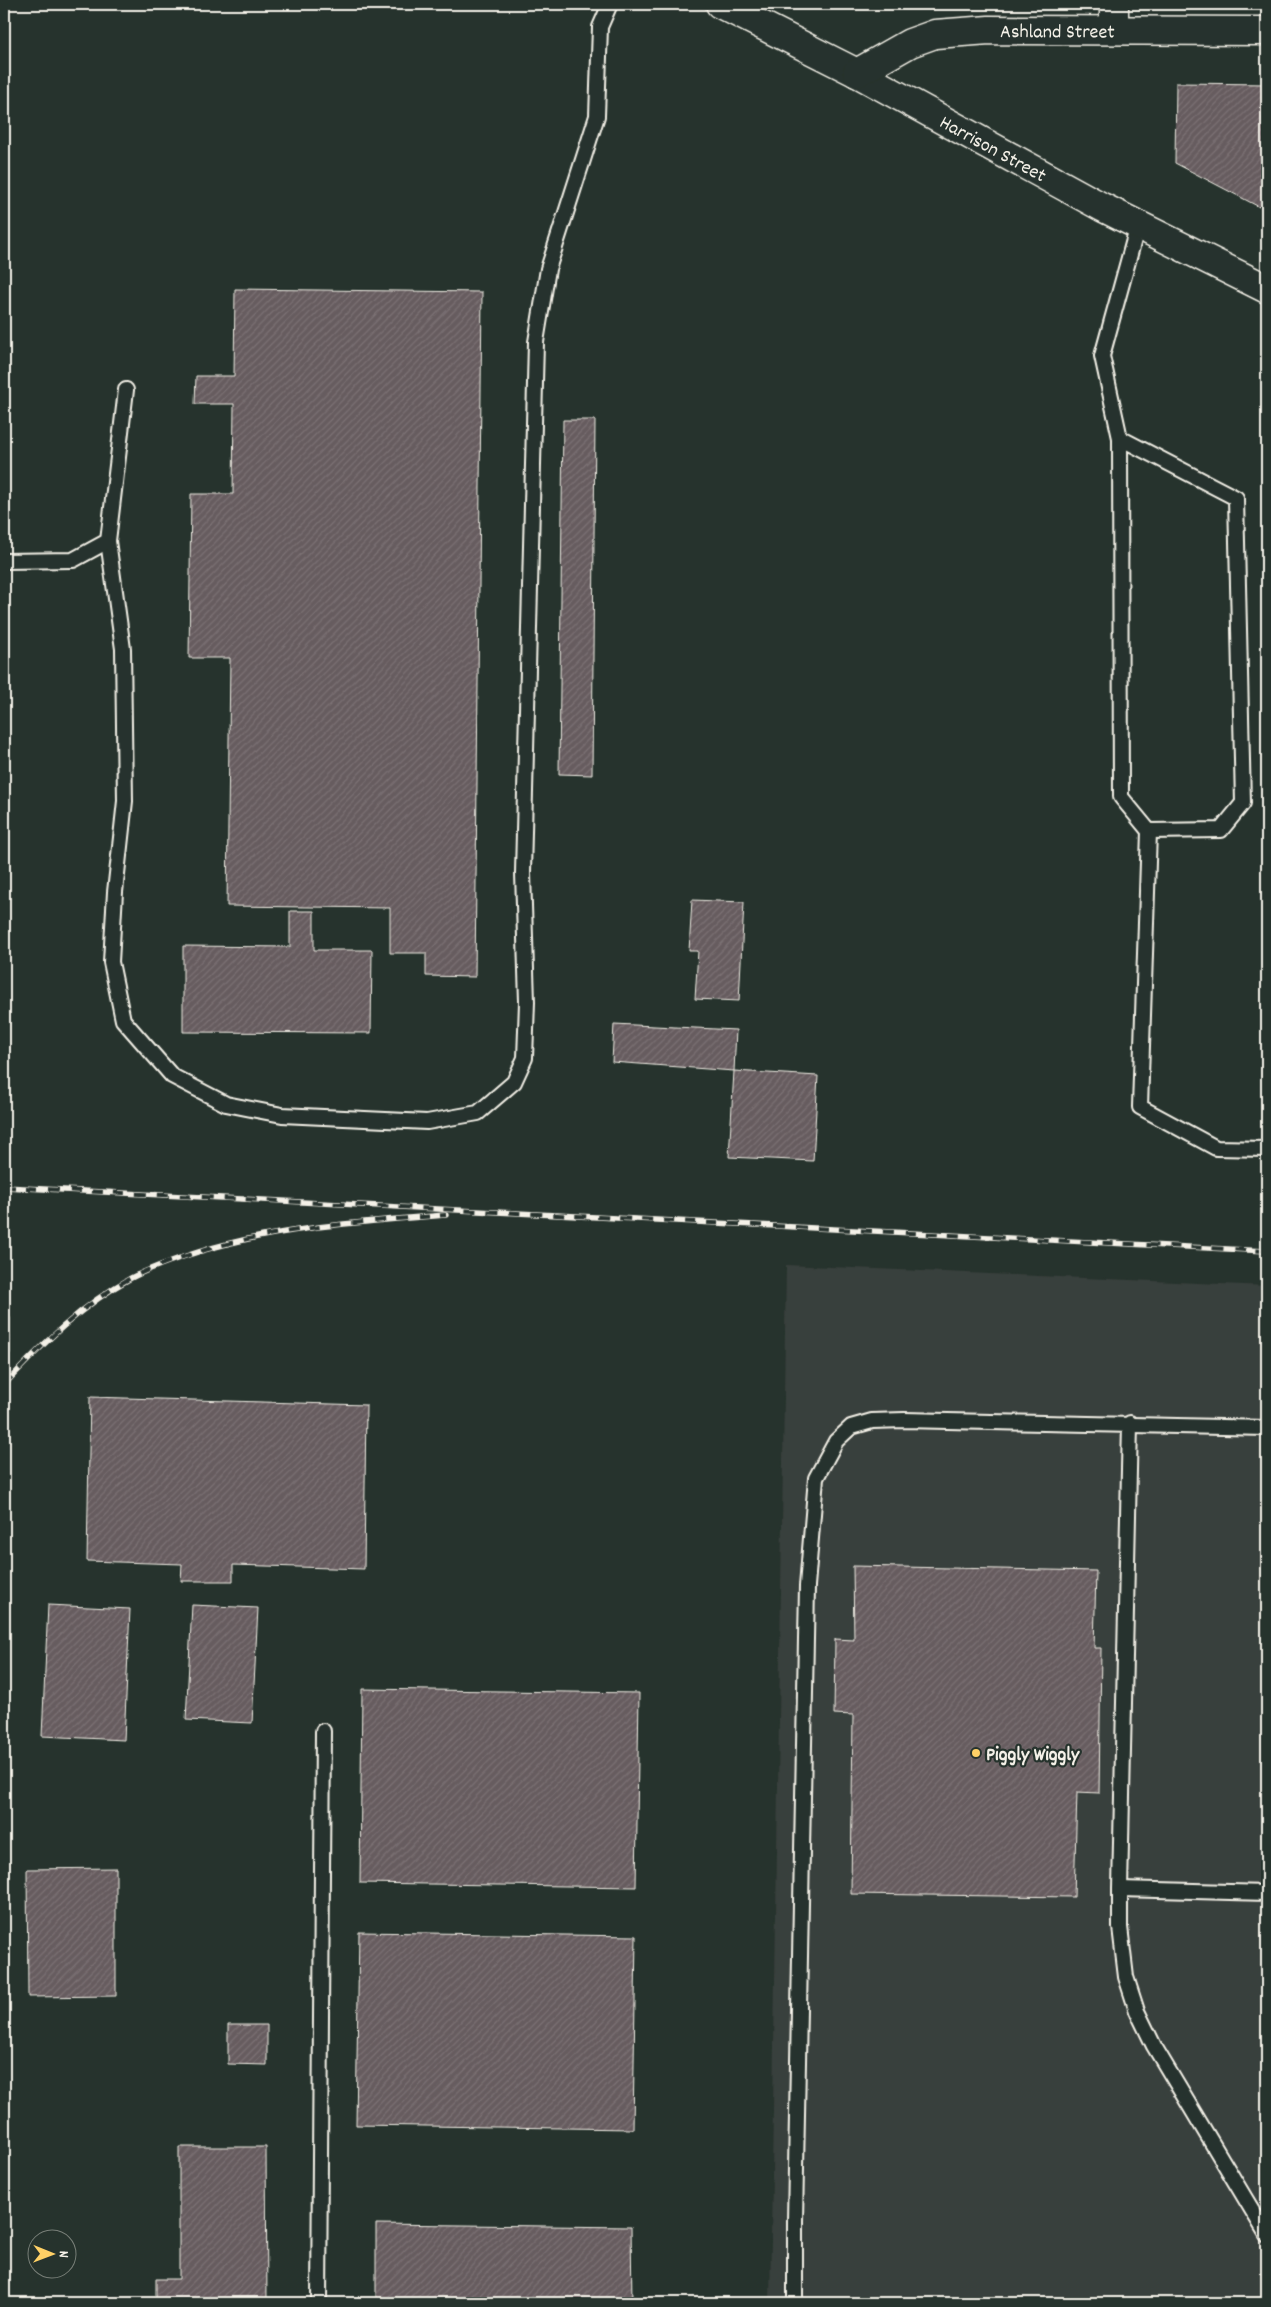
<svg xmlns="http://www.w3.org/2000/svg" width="1271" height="2307" font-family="Dekko,sans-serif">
<defs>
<pattern id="building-hatch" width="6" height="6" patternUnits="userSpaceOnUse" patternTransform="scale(1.25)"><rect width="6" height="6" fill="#665b5e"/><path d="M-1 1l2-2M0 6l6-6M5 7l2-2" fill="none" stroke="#7c7375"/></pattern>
</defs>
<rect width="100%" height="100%" fill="#26332d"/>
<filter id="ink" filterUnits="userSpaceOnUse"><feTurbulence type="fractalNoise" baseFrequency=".02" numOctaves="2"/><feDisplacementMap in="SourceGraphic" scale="10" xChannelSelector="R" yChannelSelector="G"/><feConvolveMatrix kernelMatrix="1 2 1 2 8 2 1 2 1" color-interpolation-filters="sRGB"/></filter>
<g filter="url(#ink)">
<polygon fill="#393f3c" points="786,1265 1267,1286 1267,2303 770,2303"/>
<g fill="url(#building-hatch)" stroke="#f4f1e8">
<polygon points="1176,83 1267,84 1267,211 1175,163"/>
<polygon points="235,289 482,292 475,977 426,976 426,953 390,953 390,908 227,906 230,658 189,658 191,494 233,494 234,404 195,404 196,376 234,376"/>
<polygon points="563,420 595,420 592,775 559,774"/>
<polygon points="692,900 744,902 739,1001 695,999 698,951 689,951"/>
<polygon points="290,911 314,911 314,950 372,950 371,1033 183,1032 183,946 290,947"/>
<polygon points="614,1024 736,1030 734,1071 612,1062"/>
<polygon points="734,1071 818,1076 813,1161 729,1157"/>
<rect x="4" y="1318" width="6" height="35"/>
<polygon points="90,1397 366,1405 364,1569 233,1565 233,1581 181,1581 182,1564 87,1561"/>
<polygon points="853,1566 1096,1571 1094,1648 1101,1648 1099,1793 1077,1792 1074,1897 851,1894 853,1715 834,1714 835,1639 854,1640"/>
<polygon points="48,1605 130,1609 124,1740 42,1736"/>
<polygon points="192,1605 258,1608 252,1723 186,1720"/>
<polygon points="362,1689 639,1693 636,1887 360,1883"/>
<polygon points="116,1868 116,1996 28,1997 27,1869"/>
<polygon points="359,1932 636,1936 633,2129 356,2125"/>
<polygon points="228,2025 267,2025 267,2065 228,2064"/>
<polygon points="179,2147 266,2147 267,2303 156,2303 156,2279 179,2279"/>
<polygon points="376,2224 631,2227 632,2303 376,2303"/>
</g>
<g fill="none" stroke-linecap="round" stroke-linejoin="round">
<defs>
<g id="lane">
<polyline points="1120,438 1236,498 1243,803 1221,830 1149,831 1121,797 1120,438 1102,356 1138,225"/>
<polyline points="108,541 123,649 125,801 115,892 111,962 123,1020 172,1076 226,1104 282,1115 427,1122 478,1113 514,1082 525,1058 527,1002 523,873 536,342 548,269 597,116 600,27 610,4"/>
<polyline points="4,561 73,560 108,541 126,390"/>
<polyline points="1149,831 1140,1107 1216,1148 1267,1149"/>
<polyline points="1130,1423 1120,1889 1120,1927 1126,1977 1137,2011 1154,2046 1267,2235"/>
<polyline points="1120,1889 1267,1893"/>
<polyline points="319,2303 323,1731"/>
<polyline points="795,2303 795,2221 807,1586 816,1478 836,1441 851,1427 872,1421 904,1420 1267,1428"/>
</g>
<g id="street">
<path id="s1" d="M720 4 857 73 1102 207 1267 289"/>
<polyline points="1114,4 1114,29"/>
<path id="s2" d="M857 73 910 43 935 34 989 30 1267 31"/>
</g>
</defs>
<use href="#lane" stroke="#f4f1e8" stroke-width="18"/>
<use href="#street" stroke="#f4f1e8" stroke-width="31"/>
<use href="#lane" stroke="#26332d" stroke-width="14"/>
<use href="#street" stroke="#26332d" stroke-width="28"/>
<defs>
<g id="rail">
<polyline points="4,1187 1267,1251"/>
<path d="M4 1385C43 1344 81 1305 131 1278 152 1267 176 1259 198 1252 279 1227 362 1222 446 1215"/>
</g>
</defs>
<use href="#rail" stroke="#f4f1e8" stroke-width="5.5"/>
<use href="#rail" stroke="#26332d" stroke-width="4" stroke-dasharray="11" stroke-linecap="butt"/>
</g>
</g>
<circle fill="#ffd166" stroke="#26332d" stroke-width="2" cx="976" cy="1753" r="5"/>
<g text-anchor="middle" stroke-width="4.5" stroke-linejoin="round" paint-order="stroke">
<g font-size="20" fill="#f4f1e8" stroke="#26332d">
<text dy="7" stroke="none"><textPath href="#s2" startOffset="210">Ashland Street</textPath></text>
<text dy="7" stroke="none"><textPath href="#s1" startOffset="309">Harrison Street</textPath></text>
</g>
<g font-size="20" font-weight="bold" fill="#f4f1e8" stroke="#26332d" text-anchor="start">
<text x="986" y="1760">Piggly Wiggly</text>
</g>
</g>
<rect width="1271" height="2307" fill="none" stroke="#26332d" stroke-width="20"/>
<rect x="10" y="10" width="1251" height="2287" fill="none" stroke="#f4f1e8" stroke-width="2" filter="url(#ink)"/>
<g transform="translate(52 2254) rotate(91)"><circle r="24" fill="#26332d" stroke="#787f78"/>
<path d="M0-4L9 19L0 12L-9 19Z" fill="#ffd166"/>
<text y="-8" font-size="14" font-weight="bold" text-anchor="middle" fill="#f4f1e8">N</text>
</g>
</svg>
